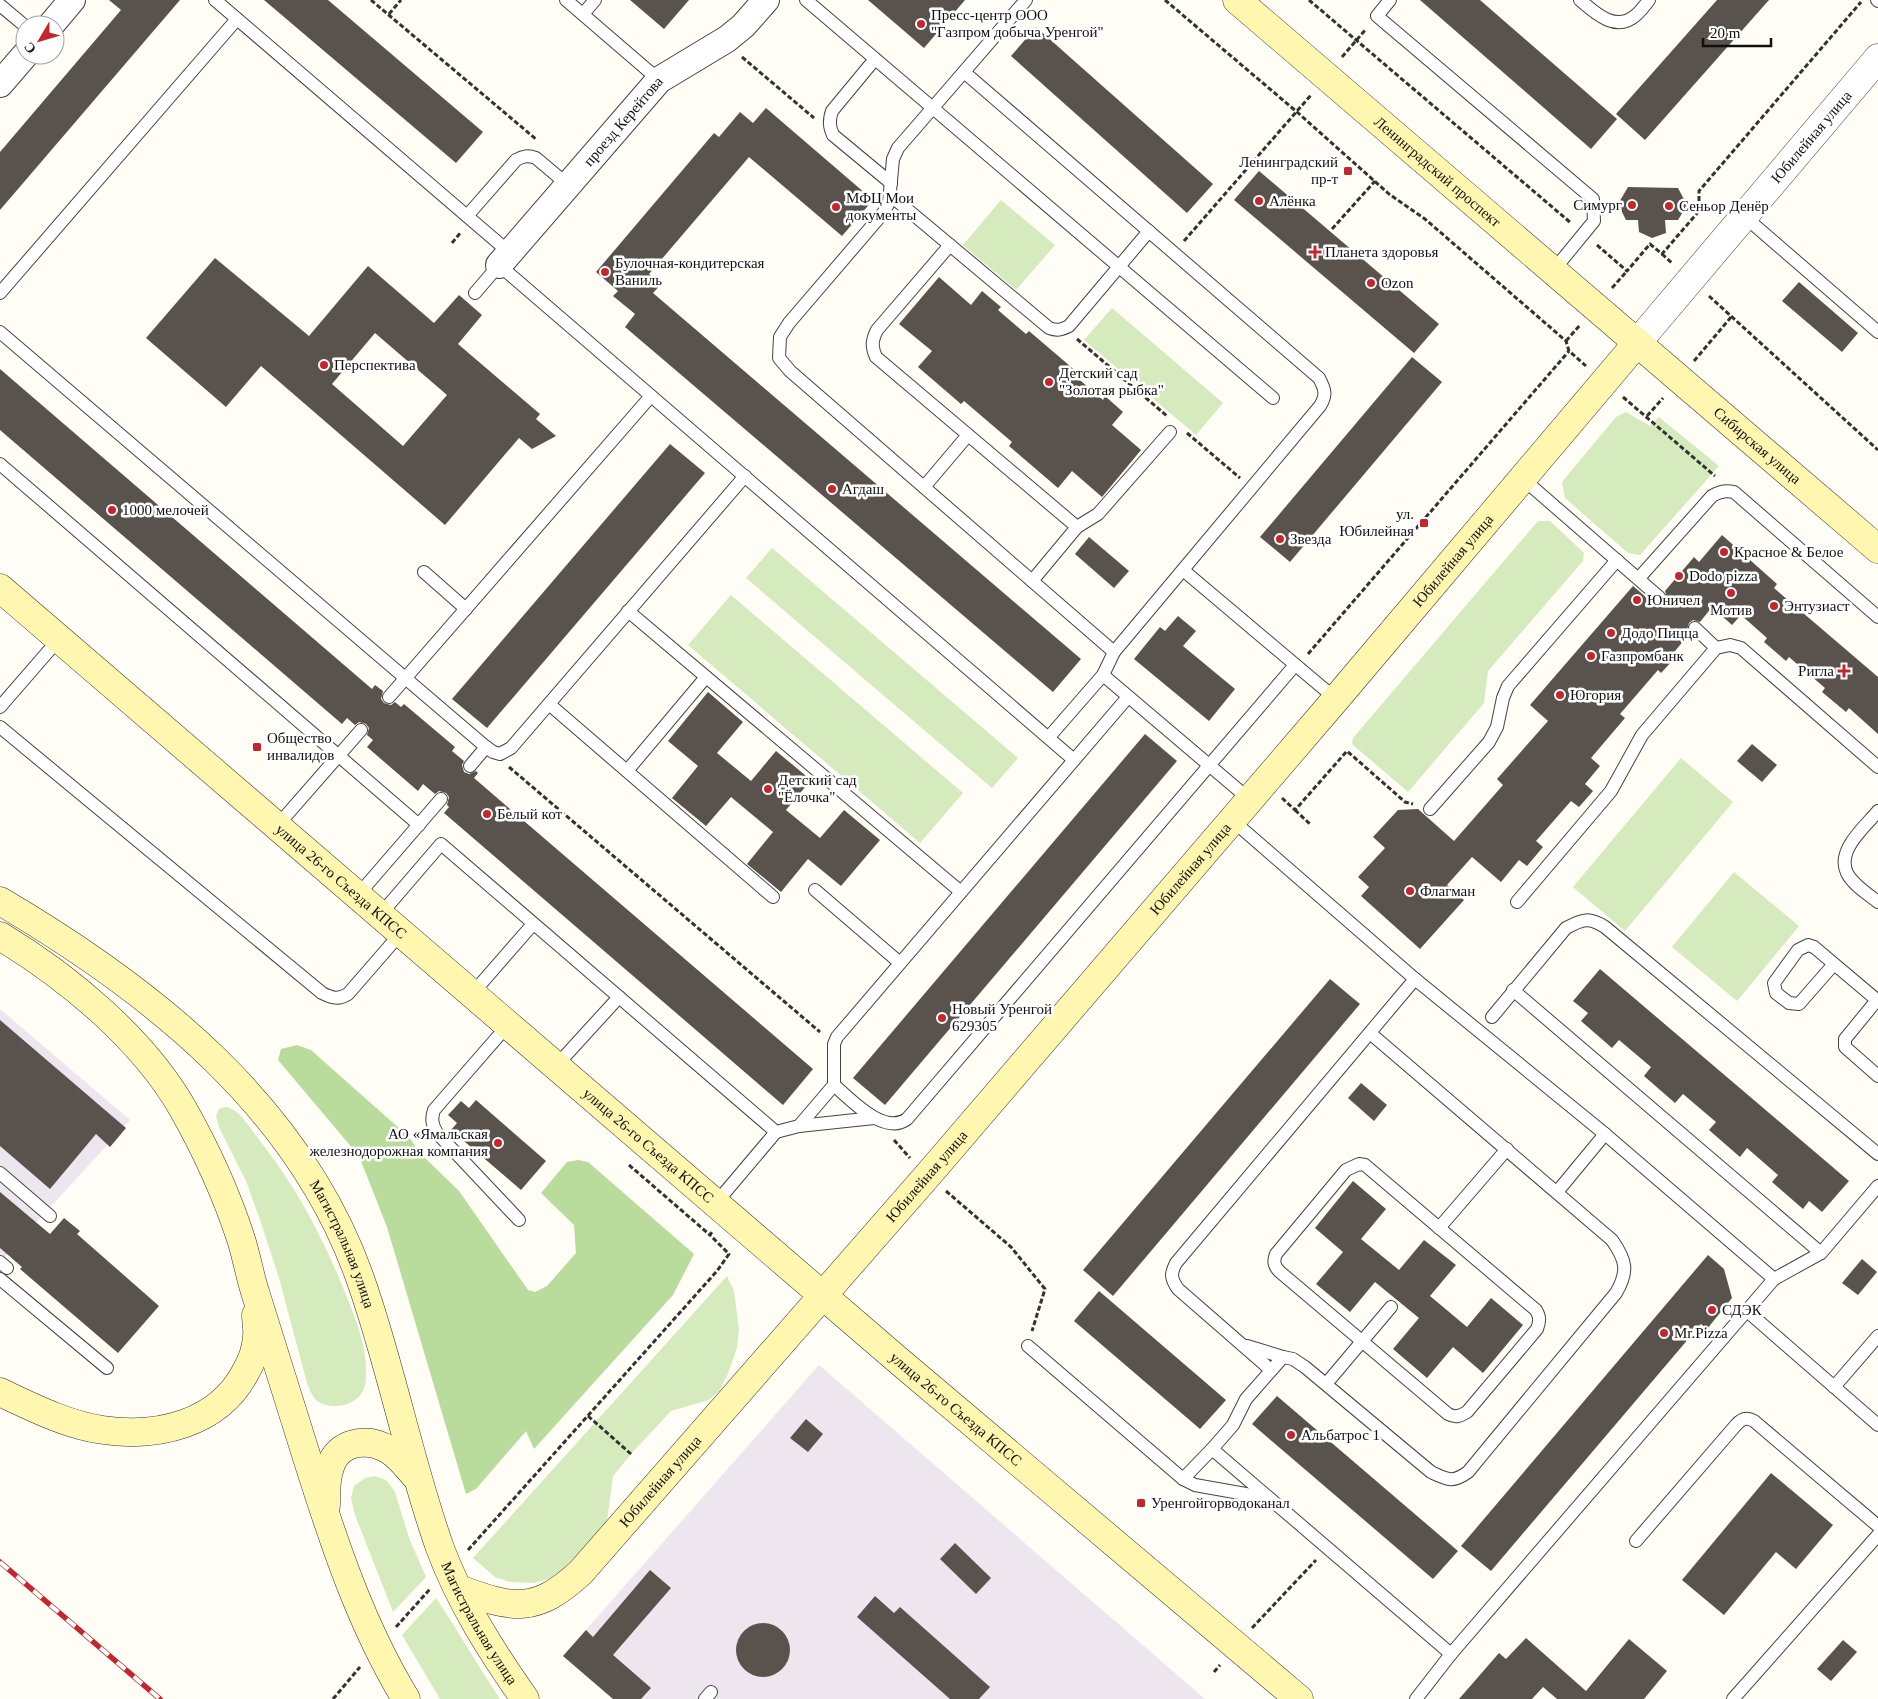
<svg xmlns="http://www.w3.org/2000/svg" width="1878" height="1699" font-family="'Times New Roman',serif">
<rect width="100%" height="100%" fill="#fffdf5"/>
<g fill="#eee6ef">
<polygon points="0,1009 130,1120 0,1262"/>
<polygon points="819,1365 1182,1679 1205,1699 613,1699 563,1656"/>
</g>
<g fill="#d5ebbd">
<polygon points="1001,200 1055,245 1016,290 963,245"/>
<polygon points="1112,308 1223,403 1196,435 1084,340"/>
<polygon points="1626,412 1650,426 1659,417 1719,466 1640,555 1628,553 1565,498 1562,482 1616,417"/>
<polygon points="1538,521 1550,521 1584,553 1583,561 1488,671 1484,703 1408,792 1352,744 1353,738"/>
<polygon points="772,548 1018,758 992,788 746,578"/>
<polygon points="731,595 963,793 920,843 688,645"/>
<polygon points="1681,758 1733,802 1625,931 1573,887"/>
<polygon points="1734,872 1799,926 1737,1001 1672,947"/>
<path d="M225 1107C239 1108 249 1127 257 1137 298 1189 324 1239 348 1300 357 1322 367 1349 366 1373 366 1378 366 1384 364 1388 358 1407 329 1411 316 1400 312 1396 309 1388 307 1383L279 1278 259 1217 246 1181 219 1127 216 1116 219 1109Z"/>
<polygon points="727,1276 734,1291 739,1329 737,1348 727,1376 719,1391 709,1400 671,1411 631,1454 613,1476 607,1522 563,1570 549,1579 533,1583 509,1582 495,1577 473,1558"/>
<polygon points="375,1476 386,1480 395,1492 409,1538 426,1577 393,1612 355,1515 351,1498 354,1486 365,1478"/>
<path d="M436 1598C458 1631 478 1666 500 1699H440L402 1635Z"/>
</g>
<polygon fill="#b9dc9c" points="297,1045 311,1050 409,1137 420,1153 459,1191 528,1290 535,1292 547,1286 576,1253 574,1225 541,1193 567,1162 578,1160 588,1162 694,1254 673,1295 534,1449 526,1431 476,1489 466,1494 387,1227 359,1156 278,1060 281,1049"/>
<g fill="#5a524d" fill-rule="evenodd">
<polygon points="109,0 180,0 0,210 0,152 121,10"/>
<polygon points="264,0 328,0 483,132 456,163"/>
<polygon points="630,0 689,0 664,29"/>
<polygon points="868,0 965,0 924,48"/>
<polygon points="1420,0 1480,0 1617,119 1591,149"/>
<polygon points="1717,0 1769,0 1645,140 1616,114"/>
<polygon points="1036,27 1213,184 1187,213 1011,56"/>
<polygon points="766,108 873,200 842,236 749,157 649,274 661,284 653,293 1081,659 1053,692 625,327 635,314 613,296 618,291 596,272 714,133 719,137 740,112 753,123"/>
<polygon points="1259,171 1439,324 1414,353 1234,200"/>
<polygon points="1628,187 1678,188 1687,205 1678,220 1665,220 1666,233 1652,238 1639,232 1638,220 1626,220 1618,204"/>
<path d="M215 258 309 336 368 266 434 323 459 295 482 315 458 344 540 414 536 419 556 436 532 449 519 438 445 525 261 366 226 407 146 338ZM375 333 447 395 403 446 332 384Z"/>
<polygon points="939,277 971,305 982,291 1001,307 998,310 1026,334 1029,331 1077,372 1074,375 1103,400 1105,396 1123,412 1112,425 1141,450 1102,497 1072,471 1058,488 1009,446 1012,442 964,401 961,404 918,367 932,351 899,324"/>
<polygon points="1799,282 1858,333 1842,352 1782,301"/>
<polygon points="1412,357 1442,382 1290,562 1260,537"/>
<polygon points="0,369 372,689 375,685 383,691 381,699 384,703 391,705 395,702 401,707 404,704 455,747 452,751 464,761 462,765 464,772 469,774 476,771 478,773 474,778 813,1069 783,1105 444,813 449,807 447,805 449,797 446,793 439,791 435,794 423,784 418,791 367,747 373,740 367,735 369,728 366,724 359,722 355,725 347,718 342,724 0,430"/>
<polygon points="670,444 705,473 487,728 452,699"/>
<polygon points="1722,535 1777,584 1774,588 1878,677 1878,734 1849,708 1846,712 1822,692 1825,688 1789,657 1786,661 1764,642 1767,638 1741,615 1732,625 1712,607 1700,622 1693,620 1689,623 1687,630 1689,634 1671,656 1674,659 1661,673 1658,670 1620,714 1625,718 1591,758 1600,766 1585,784 1593,791 1579,807 1571,801 1536,841 1543,847 1527,866 1519,860 1501,882 1472,857 1447,885 1464,900 1420,949 1361,896 1369,887 1358,877 1385,848 1373,837 1398,810 1418,809 1454,841 1503,785 1497,779 1548,721 1530,705 1633,586 1654,604 1662,604 1667,599 1665,591 1694,557 1699,562"/>
<polygon points="1089,537 1129,571 1114,588 1075,554"/>
<polygon points="1178,616 1196,631 1183,646 1235,689 1209,721 1134,659 1160,627 1165,631"/>
<polygon points="708,692 743,722 717,753 751,781 776,751 811,780 786,810 820,838 844,810 880,840 841,886 808,859 781,892 747,864 773,832 731,797 706,826 672,798 698,766 668,741"/>
<polygon points="1145,734 1177,761 885,1105 853,1078"/>
<polygon points="1752,744 1777,765 1762,782 1737,761"/>
<polygon points="1600,969 1849,1181 1822,1212 1809,1201 1803,1209 1772,1182 1778,1175 1747,1148 1740,1157 1709,1130 1716,1122 1683,1094 1675,1103 1644,1076 1651,1067 1619,1040 1612,1048 1581,1021 1588,1013 1573,1001"/>
<polygon points="1330,979 1360,1004 1113,1296 1083,1270"/>
<polygon points="0,1020 126,1128 110,1147 96,1134 50,1189 0,1146"/>
<polygon points="1361,1083 1387,1105 1374,1121 1348,1098"/>
<polygon points="476,1100 546,1161 521,1190 451,1130 457,1123 448,1115 461,1101 469,1108"/>
<polygon points="1353,1181 1386,1209 1361,1239 1399,1270 1424,1240 1456,1265 1430,1296 1467,1327 1491,1298 1523,1325 1483,1373 1453,1347 1427,1378 1393,1349 1419,1318 1375,1282 1350,1312 1316,1284 1343,1252 1315,1228"/>
<polygon points="0,1192 50,1234 64,1218 80,1231 77,1234 159,1306 118,1353 20,1269 22,1267 0,1248"/>
<polygon points="1708,1255 1724,1269 1732,1298 1707,1329 1701,1324 1491,1571 1461,1546"/>
<polygon points="1862,1259 1877,1272 1858,1295 1842,1283"/>
<polygon points="1099,1291 1226,1400 1200,1429 1074,1321"/>
<polygon points="1277,1396 1458,1551 1433,1579 1252,1424"/>
<polygon points="806,1419 823,1434 808,1452 790,1438"/>
<polygon points="1771,1473 1833,1525 1796,1569 1776,1552 1724,1615 1682,1580"/>
<polygon points="955,1543 991,1578 976,1594 940,1559"/>
<polygon points="650,1570 671,1588 613,1655 651,1688 641,1699 613,1699 563,1656 586,1630 593,1637"/>
<polygon points="875,1596 894,1613 900,1607 990,1687 979,1699 950,1699 857,1617"/>
<circle cx="763" cy="1650" r="27"/>
<polygon points="1526,1638 1586,1691 1629,1639 1667,1671 1644,1699 1557,1699 1543,1687 1532,1699 1459,1699 1499,1653 1506,1659"/>
<polygon points="1843,1640 1857,1652 1831,1681 1817,1669"/>
</g>
<g fill="none" stroke-linecap="round" stroke-linejoin="round">
<defs>
<g id="service">
<polyline points="215,0 510,253"/>
<polyline points="566,0 659,80"/>
<polyline points="806,0 1273,398"/>
<polyline points="1026,0 898,148 893,159 889,202 884,212 789,323 780,337 779,358 790,371 1114,652 1103,675 1249,799"/>
<polyline points="1390,0 1377,16 1593,199 1594,221 1553,271"/>
<path d="M1580 0C1595 13 1616 33 1636 15 1641 11 1645 5 1649 0"/>
<polyline points="1877,0 1878,1"/>
<polyline points="0,5 25,26"/>
<polyline points="583,14 595,0"/>
<path d="M875 59 832 111C829 120 829 126 833 135L891 183"/>
<path d="M964 72 1319 378C1325 389 1327 395 1320 406L1114 652"/>
<path d="M890 195 1049 328C1057 331 1061 330 1069 326L1149 231"/>
<path d="M467 216 516 160C523 156 528 155 536 158L568 185"/>
<polyline points="1745,217 1878,332"/>
<path d="M950 245 877 330C872 340 871 346 876 357L1077 527"/>
<polyline points="0,293 237,19"/>
<polyline points="475,293 499,265 1074,760"/>
<polyline points="0,332 486,747"/>
<polyline points="0,464 419,825"/>
<polyline points="1522,478 1659,597"/>
<polyline points="924,487 968,435"/>
<polyline points="1183,570 1336,699"/>
<polyline points="424,572 466,609"/>
<path d="M1639 578 1712 496C1720 491 1726 490 1734 492L1878 617"/>
<polyline points="1032,581 1077,527 1098,514 1170,432"/>
<polyline points="628,611 961,892"/>
<polyline points="1695,628 1716,648"/>
<polyline points="389,697 651,396"/>
<polyline points="549,704 773,897"/>
<polyline points="0,707 59,639"/>
<path d="M0 727 322 993C332 998 338 1000 348 994L401 933"/>
<polyline points="1049,737 1103,675"/>
<polyline points="470,766 486,747 493,752 500,754 511,748 745,476"/>
<polyline points="627,771 706,677"/>
<polyline points="1430,809 1489,742 1497,727 1503,698 1508,686 1617,560"/>
<path d="M1878 811C1865 827 1836 850 1847 873 1853 885 1868 894 1878 902"/>
<path d="M1232 820 1415 979 1176 1263C1170 1274 1171 1279 1178 1289L1271 1370"/>
<polyline points="277,826 361,730"/>
<polyline points="815,890 900,963"/>
<polyline points="358,895 441,799"/>
<polyline points="1517,902 1611,791 1642,735 1716,648 1730,645 1741,648 1878,767"/>
<polyline points="380,915 441,844 776,1132 799,1126 874,1118"/>
<polyline points="1834,964 1799,1004 1789,1003 1776,993 1774,983 1798,950 1808,945 1814,947 1878,1001"/>
<polyline points="1415,979 1605,1134"/>
<polyline points="1513,990 1821,1253"/>
<polyline points="472,994 533,924"/>
<polyline points="1877,1000 1845,1039 1845,1047 1878,1076"/>
<path d="M1492 1017 1566 928C1583 919 1589 917 1605 927L1878 1154"/>
<path d="M508 1025 434 1110C431 1119 432 1125 437 1133L519 1220"/>
<polyline points="556,1066 619,997"/>
<path d="M834 1085C850 1099 884 1136 907 1119L1295 665"/>
<polyline points="799,1126 834,1085 834,1044 837,1037 1128,697"/>
<path d="M1359 1164 1365 1165 1536 1310C1540 1317 1540 1321 1537 1329L1467 1412C1460 1416 1456 1418 1448 1414L1280 1272C1274 1266 1273 1262 1276 1254L1346 1170Z"/>
<polyline points="0,1173 50,1216"/>
<polyline points="716,1203 776,1132"/>
<polyline points="1439,1228 1507,1149"/>
<polyline points="0,1262 7,1268"/>
<polyline points="0,1279 107,1368"/>
<polyline points="1774,1279 1821,1253 1878,1186"/>
<polyline points="1747,1311 1878,1425"/>
<polyline points="1028,1346 1183,1479 1195,1485 1268,1498"/>
<polyline points="1247,1346 1283,1357 1246,1399 1233,1425 1212,1449 1451,1654"/>
<path d="M1283 1357 1293 1359 1305 1367 1431 1472C1448 1480 1453 1483 1468 1472L1616 1293C1629 1271 1626 1260 1612 1240L1370 1033"/>
<polyline points="1326,1384 1391,1307"/>
<polyline points="1834,1387 1878,1336"/>
<polyline points="1183,1479 1212,1449"/>
<path d="M1636 1541 1736 1425C1742 1418 1747 1417 1754 1421L1878 1526"/>
<polyline points="705,1699 711,1692"/>
<polyline points="1416,1699 1451,1654 1774,1279 1605,1134 1557,1192"/>
<polyline points="1733,1699 1878,1535"/>
</g>
<g id="minor">
<polyline points="51,25 72,0"/>
<polyline points="0,84 25,55"/>
<path id="s1" d="M499 265 659 80 727 39 743 26 766 0"/>
</g>
<g id="tertiary">
<path id="s2" d="M1637 343 1878 58"/>
</g>
<g id="secondary">
<path id="s3" d="M1237 0 1878 549"/>
<path id="s4" d="M0 588 899 1361 1299 1699"/>
<path id="s5" d="M0 901C153 991 301 1108 361 1281 392 1369 409 1461 440 1548 460 1602 492 1652 525 1699"/>
<path d="M0 936C68 977 143 1039 183 1109 205 1148 227 1196 241 1239 247 1258 250 1277 256 1295 273 1350 291 1406 308 1461 334 1543 361 1625 406 1699"/>
<path d="M0 1392C32 1407 67 1425 103 1430 157 1438 218 1424 245 1373 251 1363 256 1350 257 1337 258 1330 256 1322 256 1315"/>
<path d="M326 1505C326 1491 326 1475 332 1462 342 1440 370 1438 389 1450 400 1457 408 1468 417 1478"/>
<path id="s6" d="M459 1589C513 1609 536 1614 581 1572L928 1175 1336 699 1637 343"/>
</g>
</defs>
<use href="#service" stroke="#444" stroke-width="14"/>
<use href="#minor" stroke="#444" stroke-width="28"/>
<use href="#tertiary" stroke="#444" stroke-width="29"/>
<use href="#secondary" stroke="#333" stroke-width="29"/>
<g stroke="#333" stroke-width="3" stroke-dasharray="5 2.5" stroke-linecap="butt">
<polyline points="371,0 537,140"/>
<polyline points="1165,0 1297,112 1389,194 1425,219 1566,341 1569,351 1586,366"/>
<polyline points="1309,0 1571,223"/>
<polyline points="389,14 401,0"/>
<polyline points="742,57 814,118"/>
<polyline points="1342,57 1366,29"/>
<polyline points="1332,229 1375,181"/>
<polyline points="1184,241 1311,95"/>
<polyline points="452,243 461,232"/>
<polyline points="1597,245 1627,271 1650,244 1662,254 1699,211 1699,191 1861,2"/>
<polyline points="1662,254 1673,264"/>
<polyline points="1612,288 1627,271"/>
<polyline points="1709,296 1878,450"/>
<polyline points="1077,339 1167,416"/>
<polyline points="1566,341 1580,325"/>
<polyline points="1694,361 1732,316"/>
<polyline points="1623,397 1715,476"/>
<polyline points="1647,416 1663,398"/>
<polyline points="1187,433 1240,478"/>
<polyline points="1308,654 1569,351"/>
<polyline points="509,767 820,1032"/>
<polyline points="1282,798 1295,810 1347,751 1405,802 1413,804"/>
<polyline points="1295,810 1311,825"/>
<polyline points="894,1140 910,1158"/>
<polyline points="629,1165 710,1235"/>
<polyline points="946,1191 1011,1247 1045,1289 1032,1331"/>
<polyline points="588,1416 631,1454"/>
<polyline points="468,1550 717,1271 729,1254 710,1235 712,1232"/>
<polyline points="396,1627 430,1589"/>
<polyline points="1252,1628 1316,1560"/>
<polyline points="1214,1672 1220,1665"/>
<polyline points="333,1699 360,1667"/>
</g>
<use href="#service" stroke="#fff" stroke-width="12"/>
<use href="#minor" stroke="#fff" stroke-width="26"/>
<use href="#tertiary" stroke="#fff" stroke-width="28"/>
<use href="#secondary" stroke="#fff6b0" stroke-width="28"/>
<defs>
<polyline id="rail" points="0,1562 160,1699"/>
</defs>
<use href="#rail" stroke="#c4262e" stroke-width="5.5"/>
<use href="#rail" stroke="#fff" stroke-width="4" stroke-dasharray="11" stroke-linecap="butt"/>
</g>
<g fill="#c4262e" stroke="#fff" stroke-width="2">
<circle cx="921" cy="24" r="5"/>
<rect x="1343" y="166" width="10" height="10" rx="2.5"/>
<circle cx="1259" cy="201" r="5"/>
<circle cx="1632" cy="205" r="5"/>
<circle cx="1669" cy="206" r="5"/>
<circle cx="836" cy="207" r="5"/>
<path d="M1312.5 244.5h5v5h5v5h-5v5h-5v-5h-5v-5h5z"/>
<circle cx="605" cy="272" r="5"/>
<circle cx="1371" cy="283" r="5"/>
<circle cx="324" cy="365" r="5"/>
<circle cx="1049" cy="382" r="5"/>
<circle cx="832" cy="489" r="5"/>
<circle cx="112" cy="510" r="5"/>
<rect x="1419" y="518" width="10" height="10" rx="2.5"/>
<circle cx="1280" cy="539" r="5"/>
<circle cx="1724" cy="552" r="5"/>
<circle cx="1679" cy="576" r="5"/>
<circle cx="1731" cy="593" r="5"/>
<circle cx="1637" cy="600" r="5"/>
<circle cx="1774" cy="606" r="5"/>
<circle cx="1611" cy="633" r="5"/>
<circle cx="1591" cy="656" r="5"/>
<path d="M1841.5 663.5h5v5h5v5h-5v5h-5v-5h-5v-5h5z"/>
<circle cx="1560" cy="695" r="5"/>
<rect x="252" y="742" width="10" height="10" rx="2.5"/>
<circle cx="768" cy="789" r="5"/>
<circle cx="487" cy="814" r="5"/>
<circle cx="1410" cy="891" r="5"/>
<circle cx="942" cy="1018" r="5"/>
<circle cx="498" cy="1143" r="5"/>
<circle cx="1712" cy="1310" r="5"/>
<circle cx="1664" cy="1333" r="5"/>
<circle cx="1291" cy="1435" r="5"/>
<rect x="1136" y="1498" width="10" height="10" rx="2.5"/>
</g>
<g text-anchor="middle" stroke-width="5" stroke-linejoin="round" paint-order="stroke">
<g font-size="15" fill="#111" stroke="#fff" text-anchor="start">
<text x="931" y="20">Пресс-центр ООО<tspan x="931" dy="17">"Газпром добыча Уренгой"</tspan></text>
<text x="1338" y="167" text-anchor="end">Ленинградский<tspan x="1338" dy="17">пр-т</tspan></text>
<text x="846" y="203">МФЦ Мои<tspan x="846" dy="17">документы</tspan></text>
<text x="1269" y="206">Алёнка</text>
<text x="1622" y="210" text-anchor="end">Симург</text>
<text x="1679" y="211">Сеньор Денёр</text>
<text x="1325" y="257">Планета здоровья</text>
<text x="615" y="268">Булочная-кондитерская<tspan x="615" dy="17">Ваниль</tspan></text>
<text x="1381" y="288">Ozon</text>
<text x="334" y="370">Перспектива</text>
<text x="1059" y="378">Детский сад<tspan x="1059" dy="17">"Золотая рыбка"</tspan></text>
<text x="842" y="494">Агдаш</text>
<text x="122" y="515">1000 мелочей</text>
<text x="1414" y="519" text-anchor="end">ул.<tspan x="1414" dy="17">Юбилейная</tspan></text>
<text x="1290" y="544">Звезда</text>
<text x="1734" y="557">Красное &amp; Белое</text>
<text x="1689" y="581">Dodo pizza</text>
<text x="1647" y="605">Юничел</text>
<text x="1784" y="611">Энтузиаст</text>
<text x="1731" y="615" text-anchor="middle">Мотив</text>
<text x="1621" y="638">Додо Пицца</text>
<text x="1601" y="661">Газпромбанк</text>
<text x="1834" y="676" text-anchor="end">Ригла</text>
<text x="1570" y="700">Югория</text>
<text x="267" y="743">Общество<tspan x="267" dy="17">инвалидов</tspan></text>
<text x="778" y="785">Детский сад<tspan x="778" dy="17">"Ёлочка"</tspan></text>
<text x="497" y="819">Белый кот</text>
<text x="1420" y="896">Флагман</text>
<text x="952" y="1014">Новый Уренгой<tspan x="952" dy="17">629305</tspan></text>
<text x="488" y="1139" text-anchor="end">АО «Ямальская<tspan x="488" dy="17">железнодорожная компания</tspan></text>
<text x="1722" y="1315">СДЭК</text>
<text x="1674" y="1338">Mr.Pizza</text>
<text x="1301" y="1440">Альбатрос 1</text>
<text x="1151" y="1508">Уренгойгорводоканал</text>
</g>
<g font-size="15" fill="#111" stroke="#fff">
<text dy="5" stroke="none"><textPath href="#s1" startOffset="190">проезд Керейтова</textPath></text>
<text dy="5" stroke="none"><textPath href="#s2" startOffset="270">Юбилейная улица</textPath></text>
<text dy="5" stroke="none"><textPath href="#s3" startOffset="264">Ленинградский проспект</textPath></text>
<text dy="5" stroke="none"><textPath href="#s3" startOffset="685">Сибирская улица</textPath></text>
<text dy="5" stroke="none"><textPath href="#s6" startOffset="1469">Юбилейная улица</textPath></text>
<text dy="5" stroke="none"><textPath href="#s6" startOffset="1064">Юбилейная улица</textPath></text>
<text dy="5" stroke="none"><textPath href="#s4" startOffset="450">улица 26-го Съезда КПСС</textPath></text>
<text dy="5" stroke="none"><textPath href="#s4" startOffset="855">улица 26-го Съезда КПСС</textPath></text>
<text dy="5" stroke="none"><textPath href="#s6" startOffset="659">Юбилейная улица</textPath></text>
<text dy="5" stroke="none"><textPath href="#s5" startOffset="494">Магистральная улица</textPath></text>
<text dy="5" stroke="none"><textPath href="#s4" startOffset="1260">улица 26-го Съезда КПСС</textPath></text>
<text dy="5" stroke="none"><textPath href="#s6" startOffset="254">Юбилейная улица</textPath></text>
<text dy="5" stroke="none"><textPath href="#s5" startOffset="899">Магистральная улица</textPath></text>
</g>
</g>
<g transform="translate(40 40) rotate(232)"><circle r="24" fill="#ffffff" stroke="#a0a0a0"/>
<path d="M0-4L9 19L0 12L-9 19Z" fill="#c4262e"/>
<text y="-8" font-size="14" font-weight="bold" text-anchor="middle" fill="#111111">С</text>
</g>
<path d="M1703 38v8h68v-8" fill="none" stroke="#111111" stroke-width="2.5"/>
<text x="1710" y="38" font-size="15" fill="#111111" stroke="#ffffff" stroke-width="4" paint-order="stroke">20 m</text>
</svg>
